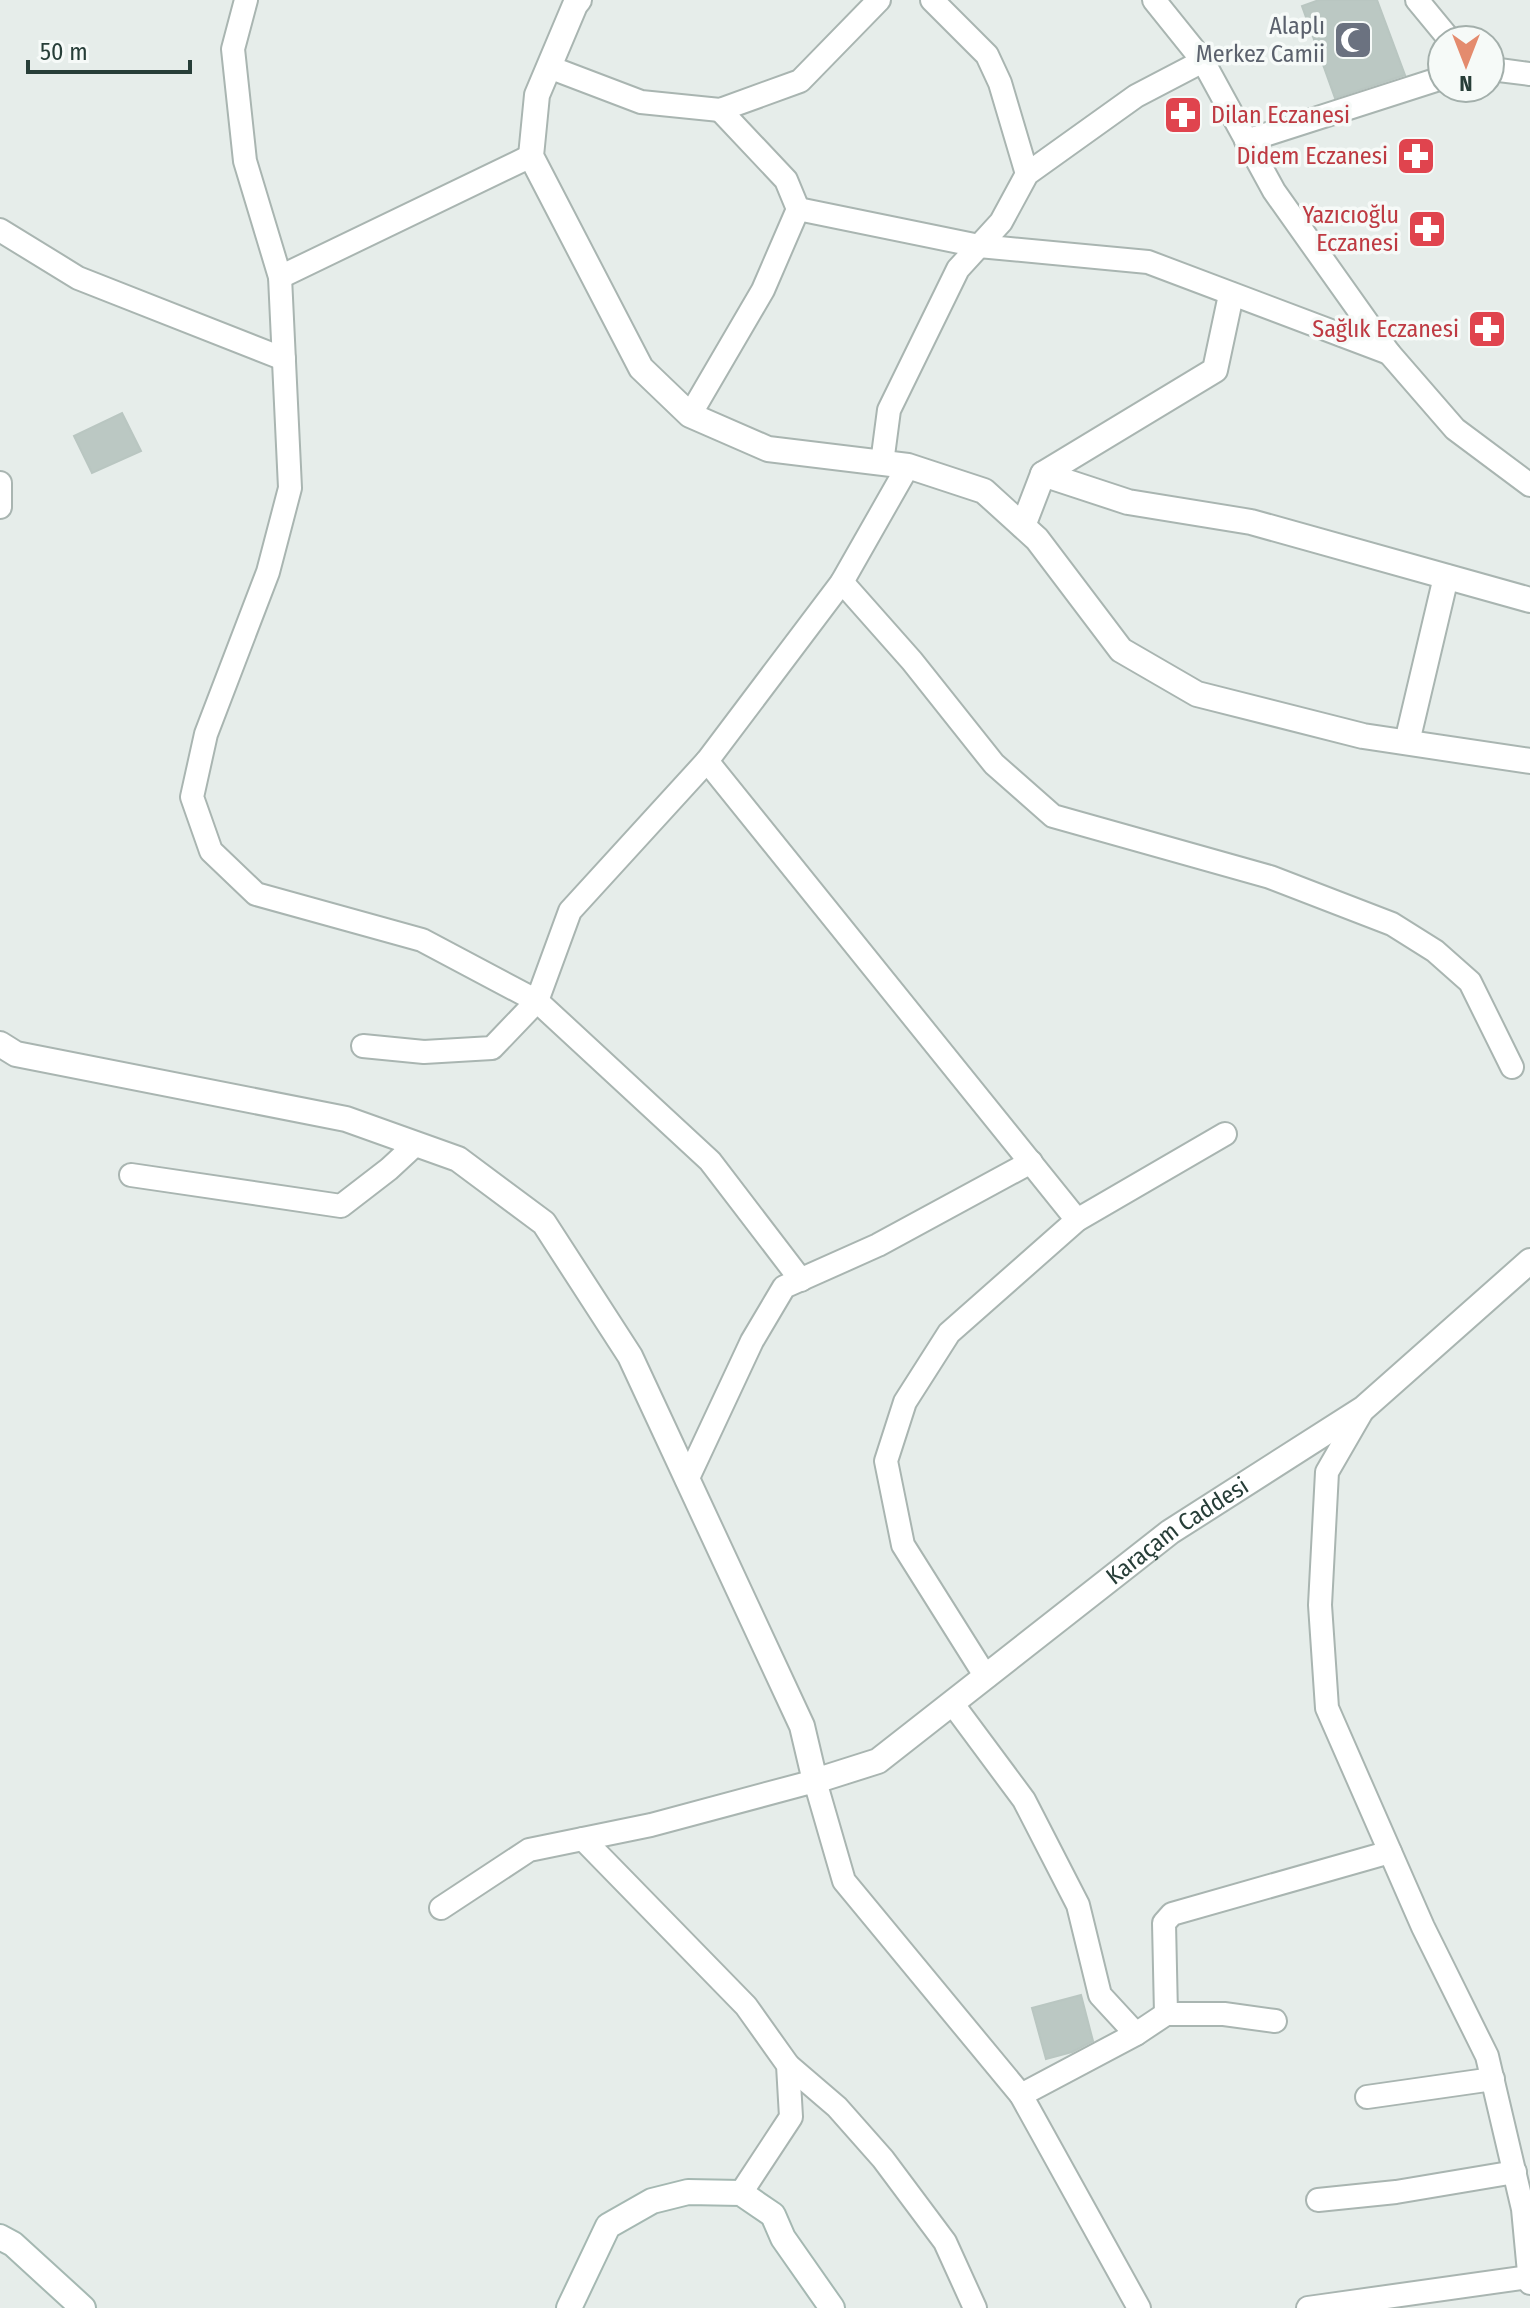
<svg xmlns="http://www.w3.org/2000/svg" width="1530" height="2308" font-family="'Fira Sans Condensed',sans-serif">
<rect width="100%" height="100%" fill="#e6edea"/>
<g fill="#bbc8c3" stroke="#b9c6c1" stroke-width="2">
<polygon points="1319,0 1377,0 1405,75 1335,98 1302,6"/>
<polygon points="122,413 141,451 92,473 74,436"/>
<polygon points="1081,1995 1093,2041 1072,2052 1046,2059 1032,2008"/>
</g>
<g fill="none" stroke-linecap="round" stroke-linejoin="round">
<defs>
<g id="minor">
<polyline points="246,0 233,49 245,161 280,277 290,488 268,572 206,734 192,797 211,851 256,894 422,940 537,1001 710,1161 801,1280"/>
<polyline points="932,0 987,55 1000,83 1027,174"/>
<polyline points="1154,0 1203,61 1274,191 1389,353 1455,429 1530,485"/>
<polyline points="1417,0 1450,40"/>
<polyline points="1490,66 1499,70 1530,74"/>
<polyline points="549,67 641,102 720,110 800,81 879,0"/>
<polyline points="1246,141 1442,78"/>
<polyline points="798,209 979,246 1148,262 1389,353"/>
<polyline points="0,230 78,278 284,359"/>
<polyline points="280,277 531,156"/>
<polyline points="690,415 763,290 798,209 786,180 720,110"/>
<polyline points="882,463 889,410 958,269 1001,222 1027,174 1136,96 1203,61"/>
<polyline points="0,483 0,507"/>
<polyline points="842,582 912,661 994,764 1053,816 1270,877 1392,924 1435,951 1470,982 1512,1067"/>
<polyline points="707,761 1077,1220"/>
<polyline points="363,1046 424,1052 492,1048 537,1001 570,911 707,761 842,582 908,466"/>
<polyline points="131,1175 341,1206 389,1169 416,1144"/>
<polyline points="1364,1408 1327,1472 1320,1605 1327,1708 1423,1927 1487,2056 1523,2209 1530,2283"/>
<polyline points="687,1480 752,1341 784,1287 878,1245 1031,1162"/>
<polyline points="986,1677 903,1545 886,1461 905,1402 949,1333 1077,1220 1225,1134"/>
<polyline points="952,1703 1024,1800 1078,1905 1100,1995 1136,2034"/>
<polyline points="583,1839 746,2006 788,2065 791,2117 741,2193"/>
<polyline points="441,1908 529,1850 651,1825 815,1781 844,1881 1021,2095 1139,2308"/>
<polyline points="1166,2014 1164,1923 1172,1914 1390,1852"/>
<polyline points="788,2065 837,2107 883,2159 945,2242 975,2308"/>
<polyline points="1021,2095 1136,2034 1166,2014 1224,2014 1275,2021"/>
<polyline points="1367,2097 1493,2079"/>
<polyline points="1318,2200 1396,2192 1515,2172"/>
<polyline points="1308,2308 1529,2277"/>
</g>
<g id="tertiary">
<polyline points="579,0 575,5 537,95 531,156 641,368 690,415 768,449 908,466 984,491 1037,539 1121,650 1197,694 1363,736 1530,761"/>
<polyline points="1043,474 1128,502 1251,522 1530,600"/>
<polyline points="1023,526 1043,474 1215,370 1231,295"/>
<polyline points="1407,742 1446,577"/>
<path id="s1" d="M0 1044 16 1054 346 1119 458 1159 544 1223 630 1356 802 1726 815 1781 878 1761 1170 1532 1364 1408 1530 1261"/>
</g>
<g id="secondary">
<polyline points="0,2237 13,2244 83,2308"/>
<polyline points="569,2308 608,2226 652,2201 688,2192 741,2193 773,2215 783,2238 832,2308"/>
</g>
</defs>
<use href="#minor" stroke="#a9b5b1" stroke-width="26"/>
<use href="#tertiary" stroke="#a9b5b1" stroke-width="28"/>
<use href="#secondary" stroke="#a5b8b2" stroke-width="28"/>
<use href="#minor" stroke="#fff" stroke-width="22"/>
<use href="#tertiary" stroke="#fff" stroke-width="24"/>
<use href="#secondary" stroke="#fff" stroke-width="24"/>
</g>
<defs>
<symbol id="mosque-square" viewBox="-11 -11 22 22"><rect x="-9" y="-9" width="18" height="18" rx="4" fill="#6b7280" stroke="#f6faf8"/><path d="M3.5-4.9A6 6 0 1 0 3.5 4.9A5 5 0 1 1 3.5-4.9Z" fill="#fff"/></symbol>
<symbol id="pharmacy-square" viewBox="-11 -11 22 22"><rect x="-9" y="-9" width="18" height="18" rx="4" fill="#e0444e" stroke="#f6faf8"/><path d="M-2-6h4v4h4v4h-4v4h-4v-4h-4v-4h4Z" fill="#fff"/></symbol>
</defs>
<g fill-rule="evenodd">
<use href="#mosque-square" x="1331" y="18" width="44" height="44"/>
<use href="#pharmacy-square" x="1161" y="93" width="44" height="44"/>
<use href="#pharmacy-square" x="1394" y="134" width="44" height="44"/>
<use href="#pharmacy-square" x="1405" y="207" width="44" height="44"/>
<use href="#pharmacy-square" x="1465" y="307" width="44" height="44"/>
</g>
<g text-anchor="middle" stroke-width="7" stroke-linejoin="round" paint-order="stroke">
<g font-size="24" fill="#5b616d" stroke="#f6faf8" text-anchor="end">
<text x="1325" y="34">Alaplı<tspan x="1325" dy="28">Merkez Camii</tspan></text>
</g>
<g font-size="24" fill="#be3a42" stroke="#f6faf8" text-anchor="end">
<text x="1211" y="123" text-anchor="start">Dilan Eczanesi</text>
<text x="1388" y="164">Didem Eczanesi</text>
<text x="1399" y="223">Yazıcıoğlu<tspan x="1399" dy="28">Eczanesi</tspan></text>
<text x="1459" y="337">Sağlık Eczanesi</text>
</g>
<g font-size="24" fill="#273e38" stroke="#f6faf8">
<text dy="8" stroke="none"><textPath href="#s1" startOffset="1648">Karaçam Caddesi</textPath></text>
</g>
</g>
<g transform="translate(1466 64) rotate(180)"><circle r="38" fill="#f6faf8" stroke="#a3afab" stroke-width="2"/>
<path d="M0-6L14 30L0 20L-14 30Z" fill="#e48b6e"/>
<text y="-12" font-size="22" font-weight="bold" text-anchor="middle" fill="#273e38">N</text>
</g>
<path d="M28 60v12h162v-12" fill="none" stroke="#273e38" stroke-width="4"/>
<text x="40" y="60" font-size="24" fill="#273e38" stroke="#f6faf8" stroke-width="6" paint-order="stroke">50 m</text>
</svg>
